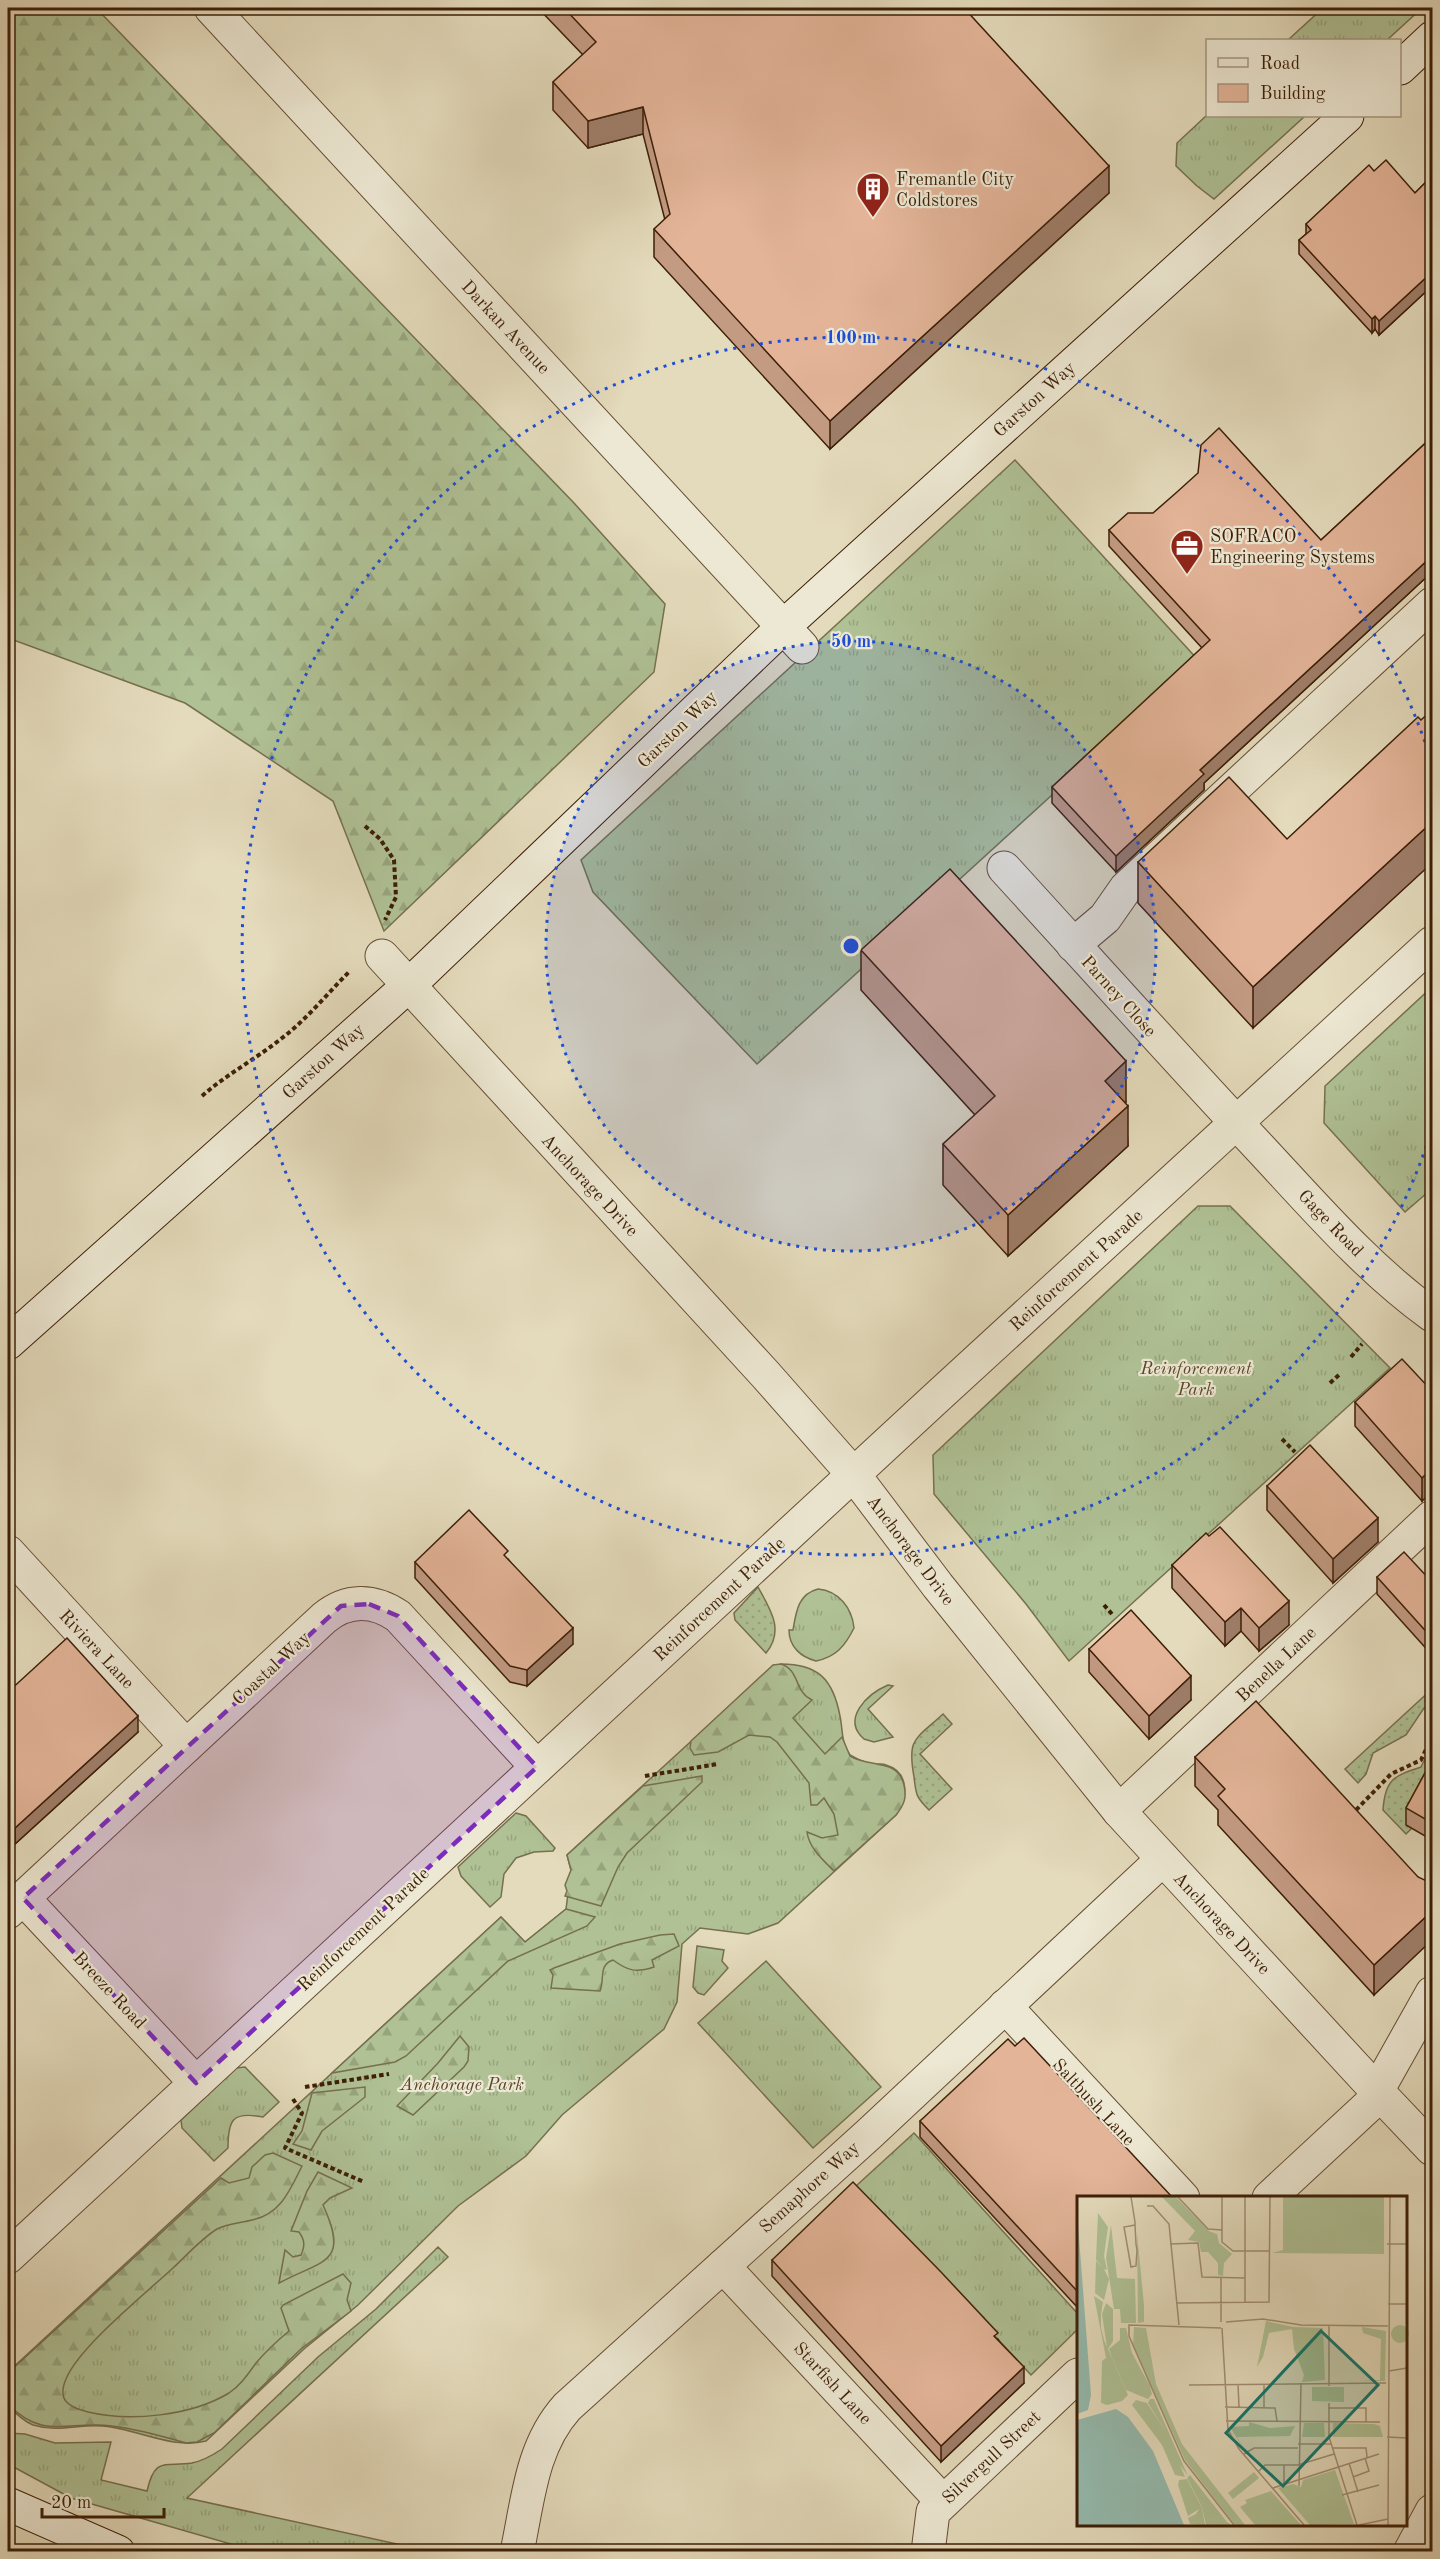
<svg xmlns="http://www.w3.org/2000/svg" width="1440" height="2559" font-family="'Old Standard TT',serif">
<defs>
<pattern id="grass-tufts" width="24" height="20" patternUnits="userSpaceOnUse" patternTransform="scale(1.5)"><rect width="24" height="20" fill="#afc195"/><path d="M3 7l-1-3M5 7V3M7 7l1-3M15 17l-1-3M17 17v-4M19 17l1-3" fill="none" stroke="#97a57f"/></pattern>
<pattern id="forest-firs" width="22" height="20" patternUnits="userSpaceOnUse" patternTransform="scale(1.5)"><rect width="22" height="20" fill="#afc195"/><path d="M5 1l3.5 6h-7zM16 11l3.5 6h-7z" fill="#97a57f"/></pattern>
<pattern id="garden-dots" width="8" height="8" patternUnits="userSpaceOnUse" patternTransform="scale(1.5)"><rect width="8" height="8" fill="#afc195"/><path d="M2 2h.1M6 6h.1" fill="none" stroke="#97a57f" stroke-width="1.8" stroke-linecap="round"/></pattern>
</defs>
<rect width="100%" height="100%" fill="#e4dbbc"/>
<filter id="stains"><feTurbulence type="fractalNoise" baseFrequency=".00333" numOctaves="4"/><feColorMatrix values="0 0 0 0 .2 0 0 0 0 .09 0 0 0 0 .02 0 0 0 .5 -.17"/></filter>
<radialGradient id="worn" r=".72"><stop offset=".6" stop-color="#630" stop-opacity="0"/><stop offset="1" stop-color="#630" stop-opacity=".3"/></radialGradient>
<g fill="url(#grass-tufts)" stroke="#76704e" stroke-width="1.5">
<polygon points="1323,8 1422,8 1387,40 1288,40"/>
<polygon points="1207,115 1208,116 1305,116 1214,199 1197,186 1176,166 1177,143"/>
<polygon points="1015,460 1199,661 757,1064 593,892 581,860"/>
<polygon points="1432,987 1432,1197 1427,1193 1405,1212 1324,1123 1325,1086"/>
<polygon points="1198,1206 1230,1206 1390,1368 1069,1661 1026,1604 934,1494 933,1455"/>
<path d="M818 1589C839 1591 852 1608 854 1628 845 1646 836 1657 816 1661 801 1657 789 1647 789 1630H793C796 1612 798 1594 818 1589Z"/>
<path d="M781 1664C818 1664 833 1679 840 1716 843 1730 841 1743 850 1755 857 1759 864 1763 872 1764 877 1765 882 1763 886 1765 910 1772 908 1799 896 1815L778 1923 748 1934 700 1928 682 1944 677 2002 664 2029 562 2115 526 2156 458 2206 358 2305 304 2349 206 2441C172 2450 135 2428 102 2426 77 2424 60 2433 33 2425 23 2421 15 2413 8 2405V2372L501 1917 525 1942 566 1909 571 1870 567 1855 771 1668Z"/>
<path d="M888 1685 893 1686 868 1709 893 1737 874 1742 864 1739C841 1719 867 1694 888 1685Z"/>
<polygon points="516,1813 526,1816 555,1848 553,1851 534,1852 516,1858 504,1874 501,1897 490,1907 461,1876 458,1867"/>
<polygon points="697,1946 724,1950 722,1961 728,1968 704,1995 698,1993 693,1987"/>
<polygon points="766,1961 881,2087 813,2148 698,2023"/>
<path d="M245 2067 279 2102 263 2117C232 2111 228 2120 228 2148L214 2161 182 2128 181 2120 236 2068Z"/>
<polygon points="914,2133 1078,2314 1078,2329 1031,2375 856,2186"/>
<path d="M438 2247 448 2257 187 2498 429 2551H255L71 2498 8 2464V2433L25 2434 55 2443 111 2442 101 2480 147 2491C155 2456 165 2467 192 2463 202 2461 213 2455 222 2449L318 2357 376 2309Z"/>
</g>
<g fill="url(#forest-firs)" stroke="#76704e" stroke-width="1.5">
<polygon points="8,8 96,8 574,503 665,604 654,672 384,931 333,801 185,703 8,638"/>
<path d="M781 1664C800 1670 794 1692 812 1700L793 1718 825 1754 842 1737 850 1756C869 1768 898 1758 904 1785 907 1798 904 1805 896 1815L834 1871C823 1860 809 1848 807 1832L822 1838 838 1835 834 1814 824 1798 817 1805H811L809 1783 777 1742 770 1737 749 1735 718 1752 694 1755 690 1748 691 1741 773 1665Z"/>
<polygon points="702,1776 702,1782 627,1853 618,1867 601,1906 565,1896 567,1891 565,1885 571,1870 567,1855 643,1786"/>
<polygon points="566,1909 595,1917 587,1926 508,1961 406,2056 395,2062 332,2073 501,1917 525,1942"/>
<path d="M674 1934 679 1946 652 1960 654 1967C636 1973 628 1971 613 1960 598 1965 605 1979 600 1991L551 1988 553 1975 550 1970 554 1968 620 1944 660 1935Z"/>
<polygon points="460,2036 469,2047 468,2061 464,2067 413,2115 397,2106 438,2063"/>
<polygon points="365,2087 365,2097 322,2131 311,2150 293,2144 302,2131 312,2093"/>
<path d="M273 2153 302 2166C290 2190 281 2214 252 2220 241 2223 228 2223 217 2229 201 2239 187 2255 173 2268 146 2293 79 2347 66 2379 57 2400 68 2407 88 2412 130 2422 191 2416 229 2393 241 2385 248 2374 256 2363 266 2351 277 2341 289 2331L281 2308 283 2305 343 2274 351 2283 347 2300 351 2311 301 2349 214 2433 197 2442 186 2443C162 2436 137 2429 112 2426 70 2420 43 2441 8 2404V2373L221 2178 229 2183 249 2178 252 2167 265 2155Z"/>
<path d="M318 2172 352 2188 330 2198 323 2205C350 2264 324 2259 279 2283L285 2250 293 2257 301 2255C305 2246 305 2240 299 2232L291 2231 307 2191Z"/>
</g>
<g fill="url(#garden-dots)" stroke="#76704e" stroke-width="1.5">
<path d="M758 1587C770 1609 785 1630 766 1653L735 1620 734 1613Z"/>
<polygon points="1432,1689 1432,1702 1424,1708 1406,1735 1373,1753 1366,1774 1358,1783 1345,1769"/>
<path d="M943 1714 952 1724 920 1754 952 1789 929 1810C916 1797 916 1795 914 1777 907 1738 915 1740 943 1714Z"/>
<path d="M1432 1744V1772L1413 1827 1406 1834 1383 1810C1385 1779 1394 1776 1421 1767Z"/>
</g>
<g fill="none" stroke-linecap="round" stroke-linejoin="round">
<defs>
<g id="street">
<polyline points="211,8 802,647"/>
<path d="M1004 868C1089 961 1173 1055 1259 1147 1314 1206 1367 1268 1432 1315"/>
<polyline points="1073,945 1105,918 1126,888 1432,604"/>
<polyline points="382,956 765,1374 854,1475 938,1586 1119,1811 1377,2091 1432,2149"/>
<polyline points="8,1552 186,1746"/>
<polyline points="1119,1811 1432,1517"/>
<polyline points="23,1898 196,2083"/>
<path d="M8 1912 324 1618C347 1599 373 1599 398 1616L537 1767"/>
<polyline points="1005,2006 1183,2198"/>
<polyline points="1377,2091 1432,1993"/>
<polyline points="1269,2198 1380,2095"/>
<polyline points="8,2257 935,1399 1432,943"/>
<polyline points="723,2266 943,2502"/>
<path d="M517 2552C528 2501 531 2447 567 2407L869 2134 1163 1859"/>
<polyline points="928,2552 933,2512 1078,2375"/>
<polyline points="1410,2552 1432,2511"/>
</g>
<g id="secondary">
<polyline points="1400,68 1432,38"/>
<polyline points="8,1343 408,986 783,627 1347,116"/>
<polyline points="8,2504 118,2552"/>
</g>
</defs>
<use href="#street" stroke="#674d34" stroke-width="35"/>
<use href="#secondary" stroke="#3d1e07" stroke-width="35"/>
<g stroke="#3d1e07" stroke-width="4" stroke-dasharray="4.5 3" stroke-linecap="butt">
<polyline points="365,826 380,839 394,860 396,897 385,920"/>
<path d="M202 1096C227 1074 256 1059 282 1038 306 1020 327 994 349 972"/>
<polyline points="1351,1357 1362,1344"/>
<polyline points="1330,1383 1341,1373"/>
<polyline points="1282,1439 1295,1452"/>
<polyline points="1104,1605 1112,1614"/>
<polyline points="645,1776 718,1764"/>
<polyline points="1356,1810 1391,1774 1421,1760 1432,1737"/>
<polyline points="305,2087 389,2074"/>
<polyline points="293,2099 302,2113 285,2148 364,2182"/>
</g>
<use href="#street" stroke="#ede8d3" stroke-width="33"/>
<use href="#secondary" stroke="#ede8d3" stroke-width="33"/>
</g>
<g fill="#c39b83" stroke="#3d1e07" stroke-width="1.5">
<polygon points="538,8 964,8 1109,193 830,449 654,257 654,229 665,220 643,134 588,148 553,110 553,82 583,55"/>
<polygon points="1374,171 1415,193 1432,176 1432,286 1379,335 1375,329 1372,333 1299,254 1299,240 1306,234 1306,224"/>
<polygon points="1432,437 1432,572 1204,783 1204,790 1116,872 1052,803 1052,787 1202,648 1109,546 1109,530 1321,540"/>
<polygon points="1287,839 1253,1028 1138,903 1138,862"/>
<polygon points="861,950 1126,1102 1125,1103 1128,1146 1008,1256 943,1185 943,1144 975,1115 861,990"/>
<polygon points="1432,1391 1422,1501 1355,1426 1355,1402"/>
<polygon points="1267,1486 1378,1542 1333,1583 1267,1510"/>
<polygon points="508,1559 573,1644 527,1686 510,1682 415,1578 415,1562"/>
<polygon points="1172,1565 1289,1625 1259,1651 1241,1631 1225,1646 1172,1588"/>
<polygon points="1377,1577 1432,1582 1432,1655 1377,1594"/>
<polygon points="1089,1649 1191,1700 1149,1739 1089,1672"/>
<polygon points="8,1692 138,1732 15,1844 8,1836"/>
<polygon points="1195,1757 1418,1877 1374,1995 1218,1825 1218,1810 1195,1786"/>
<polygon points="1432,1760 1432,1840 1406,1825 1406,1808"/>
<polygon points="1015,2046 1078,2198 1078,2308 920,2137 920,2121"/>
<polygon points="772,2260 998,2339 1024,2383 941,2462 772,2276"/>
</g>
<g fill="#9f7e6a" stroke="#3d1e07" stroke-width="1.5">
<polygon points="643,107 643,134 588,148 588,121"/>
<polygon points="1109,166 1109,193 830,449 830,421"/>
<polygon points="1432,272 1432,286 1379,335 1379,321"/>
<polygon points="1375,316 1375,329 1372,333 1372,319"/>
<polygon points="1432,556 1432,572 1204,783 1204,790 1116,872 1116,856 1200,770"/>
<polygon points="1432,822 1432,863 1253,1028 1253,987"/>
<polygon points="1126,1061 1126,1102 1105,1122 1105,1081"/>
<polygon points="1128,1106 1128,1146 1008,1256 1008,1215"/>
<polygon points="1432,1468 1432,1492 1422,1501 1422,1478"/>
<polygon points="1378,1518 1378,1542 1333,1583 1333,1559"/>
<polygon points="1289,1601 1289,1625 1259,1651 1259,1628"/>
<polygon points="1241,1608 1241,1631 1225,1646 1225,1622"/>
<polygon points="573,1628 573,1644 527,1686 527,1670"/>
<polygon points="1191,1676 1191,1700 1149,1739 1149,1716"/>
<polygon points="138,1716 138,1732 15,1844 15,1828"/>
<polygon points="1432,1911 1432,1940 1374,1995 1374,1965"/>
<polygon points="1024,2367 1024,2383 941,2462 941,2446"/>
</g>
<g fill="#e3b498" stroke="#3d1e07" stroke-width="1.5">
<polygon points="564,8 964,8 1109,166 830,421 654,229 670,214 643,107 588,121 553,82 596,42"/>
<polygon points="1386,160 1415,193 1432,176 1432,272 1379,321 1375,316 1372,319 1299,240 1311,230 1306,224 1369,165 1374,171"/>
<polygon points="1219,428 1321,540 1432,437 1432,556 1200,770 1204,774 1116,856 1052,787 1210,640 1109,530 1128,513 1153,513 1177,492 1198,473 1201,445"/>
<polygon points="1432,710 1432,822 1253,987 1138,862 1229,777 1287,839 1418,717 1421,720"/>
<polygon points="950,869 1126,1061 1105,1081 1128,1106 1008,1215 943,1144 995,1096 861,950"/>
<polygon points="1402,1359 1432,1391 1432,1468 1422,1478 1355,1402"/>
<polygon points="1310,1445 1378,1518 1333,1559 1267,1486"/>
<polygon points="469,1510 508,1551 504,1555 573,1628 527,1670 510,1666 415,1562"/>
<polygon points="1220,1527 1289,1601 1259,1628 1241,1608 1225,1622 1172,1565 1206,1533 1209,1536"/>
<polygon points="1404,1552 1432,1582 1432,1638 1377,1577"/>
<polygon points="1131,1610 1191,1676 1149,1716 1089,1649"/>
<polygon points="67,1638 138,1716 15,1828 8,1820 8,1692"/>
<polygon points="1256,1701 1418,1877 1429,1882 1432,1886 1432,1911 1374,1965 1218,1796 1225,1789 1195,1757"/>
<polygon points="1432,1760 1432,1823 1406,1808"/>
<polygon points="1024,2038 1173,2198 1078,2198 1078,2292 920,2121 1008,2039 1015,2046"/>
<polygon points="853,2182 941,2272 998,2333 994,2336 1024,2367 941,2446 772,2260"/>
</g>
<path fill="#7b2cbf" fill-opacity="0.2" stroke="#7b2cbf" stroke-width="4.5" stroke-dasharray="12 8" stroke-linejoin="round" d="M369 1604 398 1616 537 1767 196 2083 23 1898 341 1606Z"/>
<circle cx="851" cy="946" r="305" fill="#1d4ed8" fill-opacity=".12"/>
<g fill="none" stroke="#1d4ed8" stroke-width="3" stroke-dasharray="3 6">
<circle cx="851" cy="946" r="305"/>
<path d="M1432 1129A609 609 0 1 1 1432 763"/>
</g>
<defs>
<symbol id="building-pin" viewBox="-11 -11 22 30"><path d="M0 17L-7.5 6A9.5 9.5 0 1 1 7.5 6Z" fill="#8f2418" stroke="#ede8d3"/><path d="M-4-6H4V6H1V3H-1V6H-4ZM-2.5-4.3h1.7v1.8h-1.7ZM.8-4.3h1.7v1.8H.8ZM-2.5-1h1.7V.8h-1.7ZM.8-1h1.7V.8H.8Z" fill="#fff"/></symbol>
<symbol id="office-pin" viewBox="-11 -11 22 30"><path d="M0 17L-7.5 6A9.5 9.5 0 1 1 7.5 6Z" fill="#8f2418" stroke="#ede8d3"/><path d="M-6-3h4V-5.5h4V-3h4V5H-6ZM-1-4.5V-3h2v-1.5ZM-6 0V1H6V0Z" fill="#fff"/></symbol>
</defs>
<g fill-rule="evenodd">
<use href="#building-pin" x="854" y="170" width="38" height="52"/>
<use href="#office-pin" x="1168" y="527" width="38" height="52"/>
</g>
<g text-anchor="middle" stroke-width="4.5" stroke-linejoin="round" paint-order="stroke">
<g font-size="18" fill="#3d1e07" stroke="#ede8d3" text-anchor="start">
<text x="896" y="185">Fremantle City<tspan x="896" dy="21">Coldstores</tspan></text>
<text x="1210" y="542">SOFRACO<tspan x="1210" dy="21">Engineering Systems</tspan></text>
</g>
<g font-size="18" fill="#3d1e07" stroke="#ede8d3">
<text transform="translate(506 327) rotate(47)" y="6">Darkan Avenue</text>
<text transform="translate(1034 399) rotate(-42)" y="6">Garston Way</text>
<text transform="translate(677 729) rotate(-44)" y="6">Garston Way</text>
<text transform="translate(1119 996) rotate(48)" y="6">Parney Close</text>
<text transform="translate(323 1061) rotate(-42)" y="6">Garston Way</text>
<text transform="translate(590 1185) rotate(47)" y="6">Anchorage Drive</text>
<text transform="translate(1331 1223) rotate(46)" y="6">Gage Road</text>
<text transform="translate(1076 1270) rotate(-42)" y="6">Reinforcement Parade</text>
<text transform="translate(911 1550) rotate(53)" y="6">Anchorage Drive</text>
<text transform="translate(719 1599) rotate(-43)" y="6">Reinforcement Parade</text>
<text transform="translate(97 1649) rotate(47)" y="6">Riviera Lane</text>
<text transform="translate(1276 1664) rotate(-43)" y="6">Benella Lane</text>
<text transform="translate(271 1668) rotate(-43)" y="6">Coastal Way</text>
<text transform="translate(1222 1923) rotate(47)" y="6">Anchorage Drive</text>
<text transform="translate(363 1929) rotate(-43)" y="6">Reinforcement Parade</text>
<text transform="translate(110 1990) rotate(47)" y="6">Breeze Road</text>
<text transform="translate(1094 2102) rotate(47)" y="6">Saltbush Lane</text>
<text transform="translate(809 2187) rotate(-42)" y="6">Semaphore Way</text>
<text transform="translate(833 2383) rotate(47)" y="6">Starfish Lane</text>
<text transform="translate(991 2457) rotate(-43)" y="6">Silvergull Street</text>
</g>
<g font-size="18" font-style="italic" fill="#5a472a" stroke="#ede8d3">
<text x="1196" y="1374">Reinforcement<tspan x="1196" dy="21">Park</tspan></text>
<text x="462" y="2090">Anchorage Park</text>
</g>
</g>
<g transform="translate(1077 2196)">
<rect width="330" height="330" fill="#e4dbbc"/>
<path d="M85 1H99L132 35 140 38 142 47 155 58 147 67 146 80 141 79V67L131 56H124L122 46 111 44 118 35ZM206 1H307V58L195 57 206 54ZM21 17 31 31 27 60 30 74 27 73 32 83 27 104 18 97 19 65 26 71 19 64ZM17 100 26 106 24 118V132L27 144 30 151 25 118 29 107 36 113V145L31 153 51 199 45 205 30 209 24 207 25 165 29 162ZM314 138a9 9 0 1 1 18 0a9 9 0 1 1-18 0ZM285 131 309 135 308 185H284L303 184 304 143 286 137ZM235 191H267V206L235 205ZM73 203H77L111 280 103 269 108 281 98 279 85 249 55 209 59 204 70 207 91 239 71 207ZM172 226 193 232 218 230 213 240 160 241 168 255 153 231 172 230ZM227 227H247L248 241H225ZM256 227 297 228 303 230 306 241H256ZM258 274 277 328 233 329 201 292 216 288 224 291 226 284ZM177 276 182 282 156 303 151 297ZM110 283 125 312 128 329 113 328 111 322 119 318 122 313 111 320 101 289 102 284ZM194 295 215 319 224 329H178L163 311 170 307 168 304Z" fill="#afc195"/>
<path d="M34 29 40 82 58 83 59 127H44L43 113H37L29 62ZM60 37 67 109V126L61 127ZM189 125 216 131 246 132 248 184 225 186 227 179 217 153 215 133 192 137 186 161 180 171ZM57 131 69 132 79 188 105 248 168 329H158L108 264 56 149ZM43 132H49L55 157 73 190 75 198 71 203 49 194 35 162 32 153 43 144ZM113 279 150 326 154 329H129L125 311 110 282Z" fill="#afc195"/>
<path d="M0 15 14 199 11 214 0 218ZM39 213 51 221 76 255 107 329H0V224Z" fill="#95bbaf"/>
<path fill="none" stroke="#a18f74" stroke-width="1.5" d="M54 1 58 26V29L59 48 60 54 59 70 54 71 47 31 58 29M101 1 131 33 145 34M145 1V46L156 55H193M70 10H76L92 28 102 129M93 48 121 47 125 81 168 82M310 48H330M99 107 192 106 193 1M168 107V1M311 108H330M144 126V82M149 126 186 123 224 129 311 130M144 132 52 129V140L107 265 157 329M145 132 151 234 162 253 227 329M312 175 330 172M161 188 162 211M112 189 309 187M252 190V129M252 207V241L280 329M148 211 198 212 200 225M187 211V189M251 212H289V226M149 225 303 226M310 241 330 242M221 248H254M255 252H289L290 261M167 258 177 252H221M272 267 281 296M221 269 257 258M182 275 188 269H221M276 281 292 275 288 262M207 288V269M222 290 224 187M196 292 302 258M265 299 302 289M282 329 311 323M311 329 313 1"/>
<path fill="#0f766e" fill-opacity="0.15" stroke="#0f766e" stroke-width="3" d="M244 135 301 189 206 290 149 237Z"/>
<rect width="330" height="330" fill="none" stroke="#3d1e07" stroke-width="3"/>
</g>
<circle cx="851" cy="946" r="9" fill="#1d4ed8" stroke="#ede8d3" stroke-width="3"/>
<g font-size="18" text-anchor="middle" font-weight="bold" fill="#1d4ed8" stroke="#ede8d3" stroke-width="4.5" stroke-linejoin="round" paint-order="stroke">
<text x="851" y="343">100 m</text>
<text x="851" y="647">50 m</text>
</g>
<rect width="1440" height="2559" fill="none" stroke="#e4dbbc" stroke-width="30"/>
<rect x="9" y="9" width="1422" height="2541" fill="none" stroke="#3d1e07" stroke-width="3"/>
<rect x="15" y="15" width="1410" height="2529" fill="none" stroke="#3d1e07" stroke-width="1.5"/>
<rect x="1206" y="39" width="195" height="78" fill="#ede8d3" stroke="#a79781" stroke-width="1.5"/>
<rect x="1218" y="58" width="30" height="9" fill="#ede8d3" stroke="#a79781" stroke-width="1.5"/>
<text x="1260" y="69" font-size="18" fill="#3d1e07">Road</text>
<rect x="1218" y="84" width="30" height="18" fill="#e3b498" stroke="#a79781" stroke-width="1.5"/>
<text x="1260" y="99" font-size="18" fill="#3d1e07">Building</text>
<path d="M42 2508v9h122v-9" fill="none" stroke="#3d1e07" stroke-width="3"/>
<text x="51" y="2508" font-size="18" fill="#3d1e07" stroke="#ede8d3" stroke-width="4.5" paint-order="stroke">20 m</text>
<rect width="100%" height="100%" filter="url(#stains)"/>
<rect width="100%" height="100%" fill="url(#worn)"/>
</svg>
